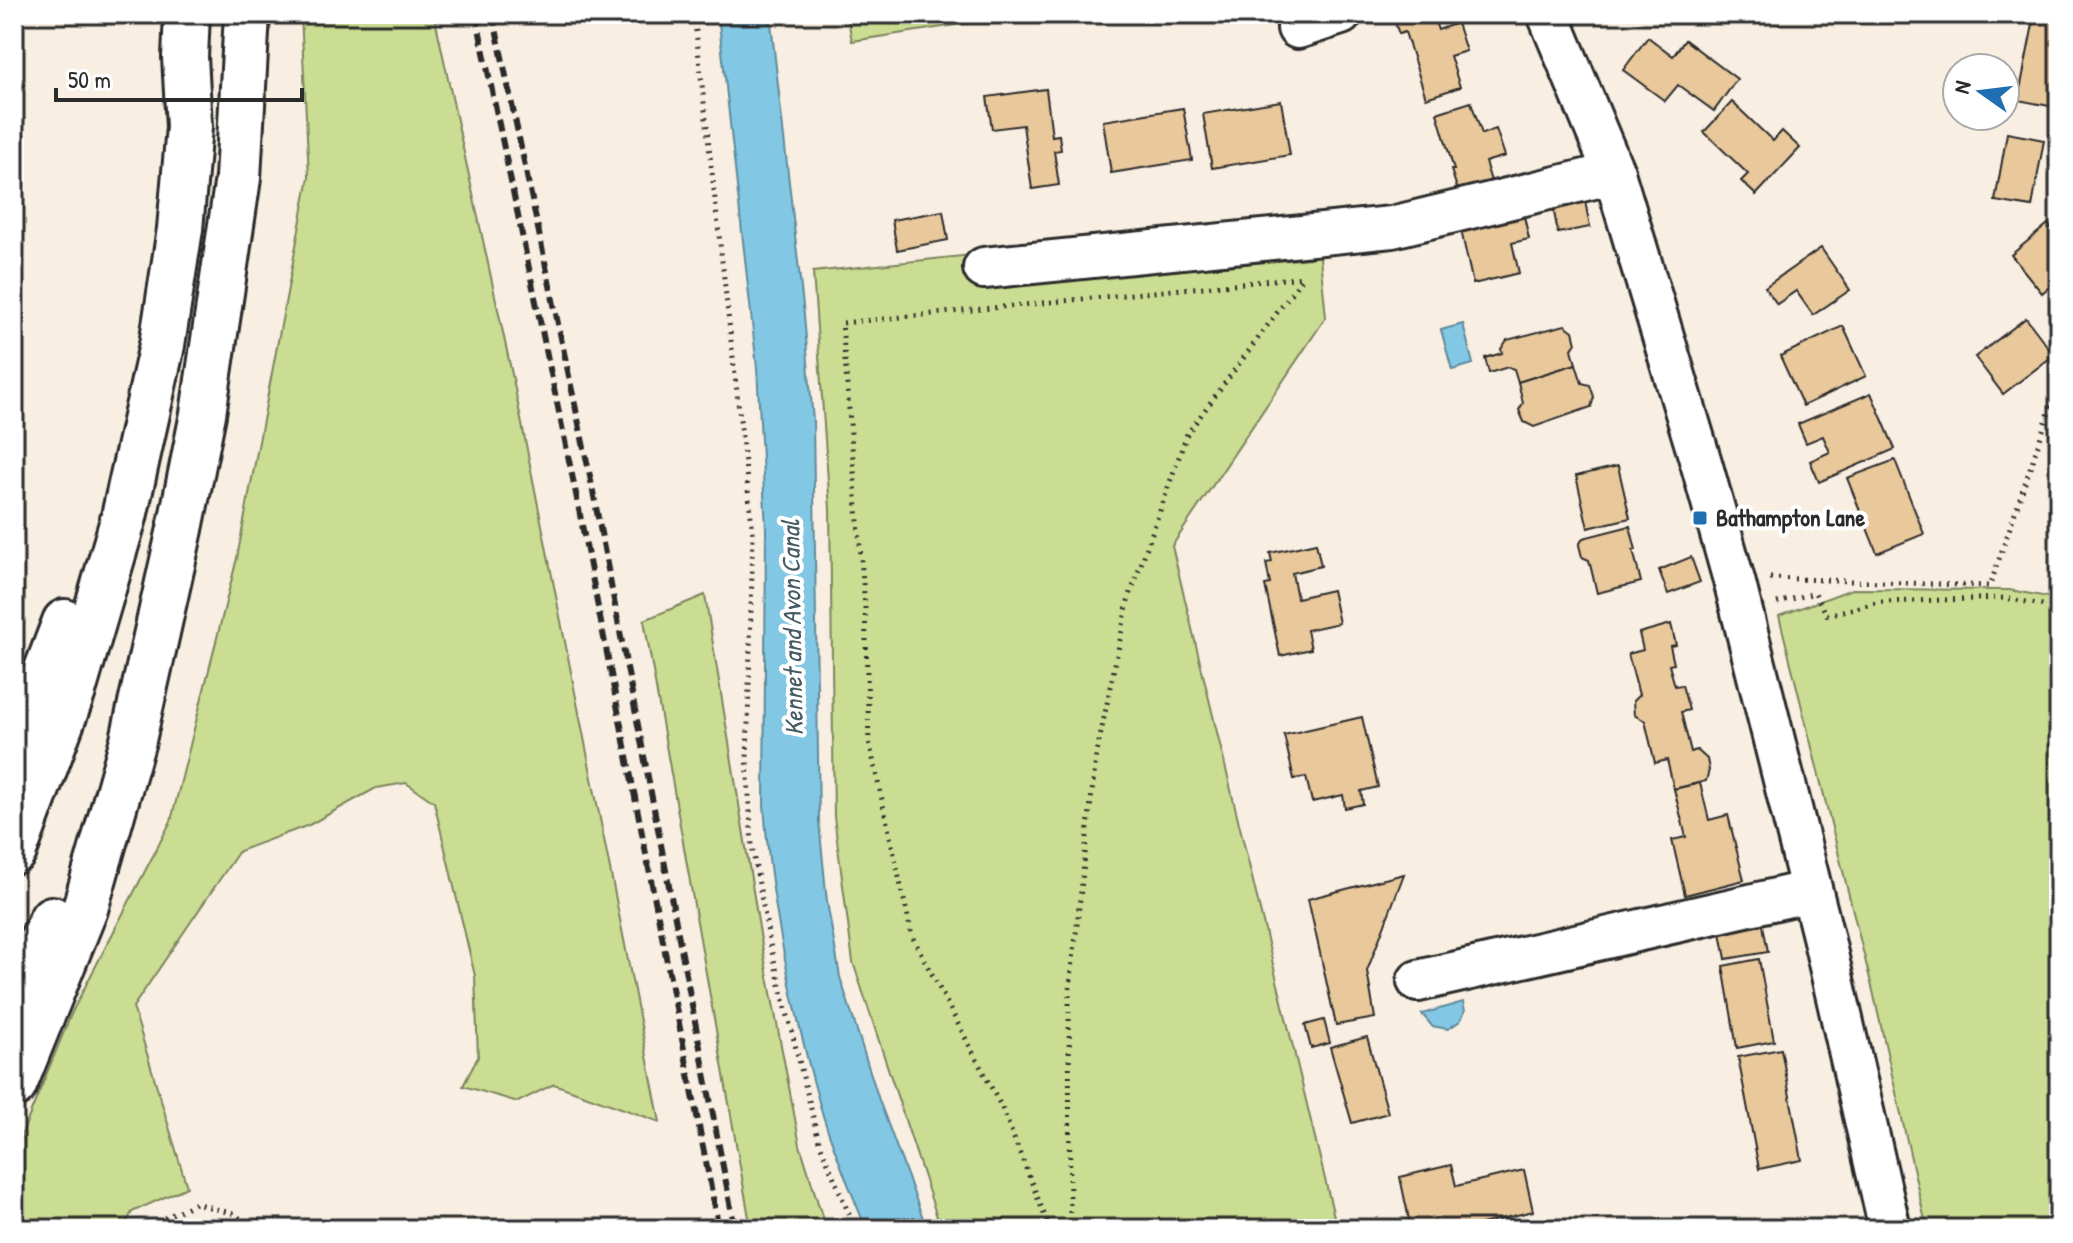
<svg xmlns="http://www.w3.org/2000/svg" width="2073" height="1243" font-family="'Patrick Hand',sans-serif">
<rect width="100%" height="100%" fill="#f8eee1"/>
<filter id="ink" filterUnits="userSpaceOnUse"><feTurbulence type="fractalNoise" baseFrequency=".0125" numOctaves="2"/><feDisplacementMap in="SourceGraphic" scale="16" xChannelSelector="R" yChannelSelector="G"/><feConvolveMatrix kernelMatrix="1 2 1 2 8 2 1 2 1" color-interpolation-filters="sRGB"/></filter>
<g filter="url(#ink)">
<g fill="#cbdd92" stroke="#7b845e" stroke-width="2">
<polygon points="301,14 434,14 513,379 660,1122 554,1084 518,1102 463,1086 478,1057 475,976 434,802 406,783 376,788 309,825 239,851 133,1007 187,1187 132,1212 123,1229 14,1229 14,1153 72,1012 171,821 237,558 309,177"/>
<polygon points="847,14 1021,14 1021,15 852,41"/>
<polygon points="1319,247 1326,317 1172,546 1337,1229 941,1229 853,962 834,817 830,509 813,272 971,255 975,289 1310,258"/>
<polygon points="1852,589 2009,590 2059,599 2059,1229 1927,1229 1873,991 1779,616"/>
<polygon points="705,595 761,940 800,1145 826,1229 751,1229 644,620"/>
</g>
<g fill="#82c8e4" stroke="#5f899a" stroke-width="2">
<path d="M718 14H770L804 315 813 421 819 822 827 902 840 977 879 1100 927 1229H866C851 1190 833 1150 821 1109 793 1010 771 907 764 805L766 529 757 368Z"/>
<polygon points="1463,324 1473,364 1452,370 1441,330"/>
<polygon points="1463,1002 1465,1011 1460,1021 1448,1029 1432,1026 1422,1014"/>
</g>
<g fill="#e9c89b" stroke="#2b2b2b" stroke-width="2">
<polygon points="1392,14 1422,14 1425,22 1434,19 1438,30 1457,23 1466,51 1450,56 1460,87 1426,98 1405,32 1399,34"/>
<polygon points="2035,14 2059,15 2059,85 2055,107 2018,100"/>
<polygon points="1648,37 1673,56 1685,40 1737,79 1714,111 1678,85 1665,101 1623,70"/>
<polygon points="1046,89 1052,136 1059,135 1061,150 1054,151 1059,185 1032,189 1023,125 992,129 987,97"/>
<polygon points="1281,101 1290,155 1212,168 1203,114"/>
<polygon points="1471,102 1482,134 1496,129 1505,156 1485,162 1491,181 1458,191 1451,170 1454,170 1437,113"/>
<polygon points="1732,102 1773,141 1782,131 1800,148 1756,195 1741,181 1748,174 1704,132"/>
<polygon points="1183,108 1192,160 1111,173 1103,121"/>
<polygon points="2007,133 2044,140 2032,207 1995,201"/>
<polygon points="1585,201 1590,227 1558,233 1553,207"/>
<polygon points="943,211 948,240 897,250 892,220"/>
<polygon points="1524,216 1529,239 1512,243 1519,273 1473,284 1461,230"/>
<polygon points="2048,224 2059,237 2059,279 2042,293 2011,255"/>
<polygon points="1821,248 1850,290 1813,315 1796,291 1777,304 1765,287"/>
<polygon points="2026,318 2054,355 2003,394 1975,357"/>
<polygon points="1565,325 1573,331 1576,343 1572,349 1576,364 1518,382 1514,369 1508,367 1489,373 1485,358 1502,353 1501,349 1507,340"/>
<polygon points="1843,326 1866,376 1803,406 1780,356"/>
<polygon points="1576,364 1582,383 1590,385 1594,397 1591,407 1534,427 1524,422 1519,410 1523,403 1518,382"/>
<polygon points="1871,393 1895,449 1819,482 1810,461 1830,452 1823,436 1806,443 1798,424"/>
<polygon points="1895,460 1924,534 1877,553 1847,478"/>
<polygon points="1618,466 1630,518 1588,528 1576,476"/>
<polygon points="1630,526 1636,550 1633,550 1641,582 1597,593 1589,560 1582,557 1579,545 1583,538"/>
<polygon points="1316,543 1321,566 1292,573 1297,598 1332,590 1339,623 1307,630 1311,649 1280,656 1265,585 1270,584 1266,563 1272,562 1270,553"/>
<polygon points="1691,557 1700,582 1668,594 1659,570"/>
<polygon points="1671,624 1676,645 1670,646 1674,664 1669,665 1675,686 1682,685 1689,710 1681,712 1691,752 1697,750 1707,759 1709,770 1706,781 1674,789 1667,760 1655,763 1645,721 1634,715 1633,701 1639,695 1628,654 1643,650 1639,633"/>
<polygon points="1362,717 1378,787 1361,791 1363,804 1345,808 1343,795 1312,802 1306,777 1294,779 1284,735"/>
<polygon points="1700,783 1709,820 1728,815 1744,880 1685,895 1672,840 1686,837 1674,789"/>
<polygon points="1404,874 1367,971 1375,1018 1336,1025 1308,899"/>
<polygon points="1761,914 1768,952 1726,959 1719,922"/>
<polygon points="1759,959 1774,1041 1737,1048 1723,966"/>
<polygon points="1324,1020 1330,1043 1311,1048 1305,1025"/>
<polygon points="1367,1037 1388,1113 1352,1123 1330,1047"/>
<polygon points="1781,1049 1802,1160 1759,1169 1738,1057"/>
<polygon points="1451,1165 1456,1186 1524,1170 1533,1211 1461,1229 1411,1229 1400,1177"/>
</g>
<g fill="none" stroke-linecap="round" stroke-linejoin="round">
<defs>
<g id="minor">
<polyline points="1548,14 1614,173 1702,466 1735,584 1823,936 1890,1229"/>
<polyline points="1298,28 1341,14"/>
<polyline points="984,268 1392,227 1614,173"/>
<polyline points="1418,981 1811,891"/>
</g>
<g id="highway">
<polyline points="14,756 65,622"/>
<polyline points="14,851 73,691 124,517 162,345 180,229 189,127 185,57 187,14"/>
<polyline points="14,1000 52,919"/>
<polyline points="14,1085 85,909 133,740 180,529 203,414 238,178 247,14"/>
</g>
</defs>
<use href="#minor" stroke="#2b2b2b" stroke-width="46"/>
<use href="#highway" stroke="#2b2b2b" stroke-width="50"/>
<g stroke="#2b2b2b" stroke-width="5" stroke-dasharray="2 6" stroke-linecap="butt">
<polyline points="694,14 753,534 747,760 752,846 770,944 819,1141 855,1229"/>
<polyline points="1770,578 1990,586 2059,383"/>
<polyline points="1777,603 1815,593 1827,615 1880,602 2005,598 2059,608"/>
<polyline points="143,1229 195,1203 234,1214 255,1229"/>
<polyline points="1050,1229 1002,1108 912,936 869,741 865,607 842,323 1303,277"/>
<polyline points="1070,1229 1069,996 1096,757 1128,601 1187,434 1302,279"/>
</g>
<use href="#minor" stroke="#fff" stroke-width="40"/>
<use href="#highway" stroke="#fff" stroke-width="44"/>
<g stroke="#2b2b2b" stroke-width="6" stroke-dasharray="12 6" stroke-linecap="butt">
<polyline points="476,14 575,489 719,1229"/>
<polyline points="493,14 591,481 735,1229"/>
</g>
</g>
</g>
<rect fill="#1f6fb2" stroke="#fff" stroke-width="3" x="1692" y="510" width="16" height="16" rx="4"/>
<g text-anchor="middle" stroke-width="8" stroke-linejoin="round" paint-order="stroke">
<g font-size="24" font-weight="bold" fill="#2b2b2b" stroke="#fff" text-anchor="start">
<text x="1716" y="526">Bathampton Lane</text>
</g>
<g font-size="26" font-style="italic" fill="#455a62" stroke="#fff">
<text transform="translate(792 628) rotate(-91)" y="9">Kennet and Avon Canal</text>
</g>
</g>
<rect width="2073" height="1243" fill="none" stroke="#fff" stroke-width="48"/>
<rect x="24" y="24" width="2025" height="1195" fill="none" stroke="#2b2b2b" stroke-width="3" filter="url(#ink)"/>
<g transform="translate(1981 92) rotate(284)"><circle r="38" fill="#ffffff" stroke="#aaaaaa" stroke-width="2"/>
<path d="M0-6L14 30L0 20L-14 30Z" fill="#1f6fb2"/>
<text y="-12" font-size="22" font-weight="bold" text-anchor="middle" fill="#2b2b2b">N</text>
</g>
<path d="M56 88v12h246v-12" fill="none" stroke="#2b2b2b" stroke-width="4"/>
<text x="68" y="88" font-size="24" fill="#2b2b2b" stroke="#ffffff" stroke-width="6" paint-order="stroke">50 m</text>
</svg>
